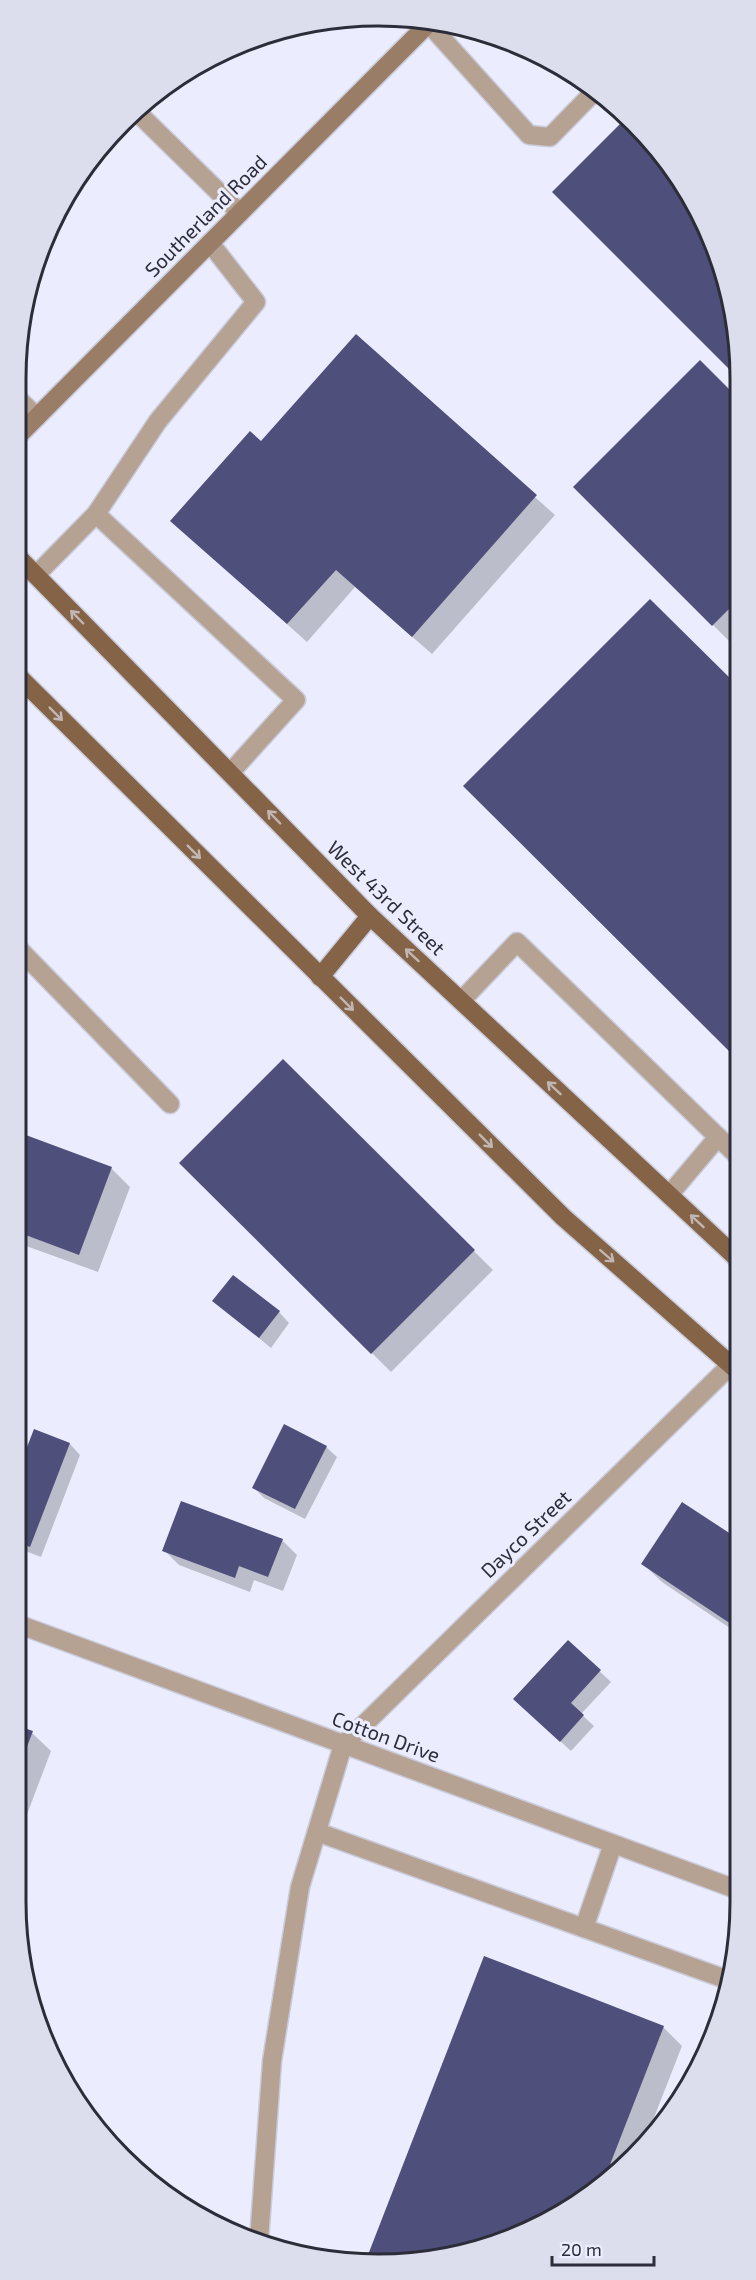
<svg xmlns="http://www.w3.org/2000/svg" width="756" height="2280" font-family="'Exo 2',sans-serif">
<rect width="100%" height="100%" fill="#ebedfe"/>
<g fill="#0003">
<polygon points="627,119 651,139 713,239 738,331 738,376 572,211"/>
<polygon points="356,337 555,515 432,654 355,587 307,642 172,521 261,443"/>
<polygon points="700,362 738,400 739,638 732,644 575,487"/>
<polygon points="739,689 739,1059 465,786"/>
<polygon points="283,1061 493,1270 391,1372 181,1163"/>
<polygon points="15,1133 111,1168 130,1187 98,1272 15,1242"/>
<polygon points="214,1301 279,1312 289,1323 271,1348"/>
<polygon points="35,1431 70,1444 80,1455 41,1557 15,1547 15,1482"/>
<polygon points="326,1447 337,1457 305,1519 264,1498 254,1488"/>
<polygon points="683,1504 740,1542 740,1635 662,1582 643,1564"/>
<polygon points="282,1540 297,1555 283,1591 254,1580 250,1592 179,1565 164,1550"/>
<polygon points="568,1642 611,1682 581,1714 594,1726 571,1751 526,1710"/>
<polygon points="15,1726 32,1733 51,1751 15,1846"/>
<polygon points="663,2027 682,2046 646,2138 580,2204"/>
</g>
<g fill="#4e507b">
<polygon points="626,118 651,139 713,239 738,331 738,366 732,372 552,192"/>
<polygon points="356,334 537,495 412,637 336,570 287,624 170,521 250,431 261,441"/>
<polygon points="700,360 738,398 738,600 712,626 573,487"/>
<polygon points="650,599 739,687 739,1061 463,786"/>
<polygon points="283,1059 475,1250 371,1354 179,1163"/>
<polygon points="15,1131 112,1167 79,1255 15,1231"/>
<polygon points="233,1275 280,1311 259,1338 212,1301"/>
<polygon points="284,1424 327,1446 295,1509 252,1488"/>
<polygon points="34,1429 70,1443 30,1547 15,1541 15,1478"/>
<polygon points="181,1501 283,1539 268,1577 239,1566 235,1578 162,1551"/>
<polygon points="682,1502 740,1540 740,1630 641,1564"/>
<polygon points="568,1640 601,1670 571,1703 584,1715 560,1742 513,1699"/>
<polygon points="15,1725 33,1731 15,1778"/>
<polygon points="484,1956 664,2026 604,2180 580,2204 472,2253 366,2260"/>
</g>
<g fill="none" stroke-linecap="round" stroke-linejoin="round">
<defs>
<g id="lane">
<polyline points="430,25 529,135 550,137 594,92"/>
<polyline points="139,114 240,213"/>
<polyline points="15,396 37,417"/>
<polyline points="96,514 158,421 256,302 210,243"/>
<polyline points="36,575 96,514 296,700 230,773"/>
<polyline points="15,945 170,1104"/>
<polyline points="461,1001 517,942 718,1137 669,1195"/>
<polyline points="718,1137 740,1158"/>
<polyline points="317,1832 731,1981"/>
<polyline points="584,1928 613,1844"/>
<polyline points="259,2240 272,2061 300,1887 343,1745"/>
</g>
<g id="street">
<polyline points="15,1623 741,1891"/>
<polyline points="343,1745 740,1356"/>
</g>
<polyline id="secondary" points="15,439 428,24"/>
<g id="primary">
<polyline points="15,554 370,916 740,1261"/>
<polyline points="15,673 563,1217 740,1373"/>
<polyline points="320,977 370,916"/>
</g>
</defs>
<use href="#lane" stroke="#c9cada" stroke-width="21"/>
<use href="#street" stroke="#c9cada" stroke-width="21"/>
<use href="#secondary" stroke="#c9cada" stroke-width="21"/>
<use href="#primary" stroke="#c9cada" stroke-width="21"/>
<use href="#lane" stroke="#b6a293" stroke-width="18"/>
<use href="#street" stroke="#b6a293" stroke-width="18"/>
<use href="#secondary" stroke="#997d67" stroke-width="18"/>
<use href="#primary" stroke="#846347" stroke-width="18"/>
</g>
<defs><path id="oneway-shaft" d="M-6 0H5M1.5-3L5.5 0L1.5 3" fill="none" stroke-width="1.6" stroke-linecap="round" stroke-linejoin="round" transform="scale(1.5)"/></defs>
<g stroke="#c2b6b5">
<use href="#oneway-shaft" transform="translate(77 617) rotate(-134)"/>
<use href="#oneway-shaft" transform="translate(56 714) rotate(45)"/>
<use href="#oneway-shaft" transform="translate(274 817) rotate(-134)"/>
<use href="#oneway-shaft" transform="translate(194 852) rotate(45)"/>
<use href="#oneway-shaft" transform="translate(412 955) rotate(-137)"/>
<use href="#oneway-shaft" transform="translate(347 1004) rotate(45)"/>
<use href="#oneway-shaft" transform="translate(554 1088) rotate(-137)"/>
<use href="#oneway-shaft" transform="translate(486 1141) rotate(45)"/>
<use href="#oneway-shaft" transform="translate(697 1221) rotate(-137)"/>
<use href="#oneway-shaft" transform="translate(607 1256) rotate(41)"/>
</g>
<g text-anchor="middle" stroke-width="6" stroke-linejoin="round" paint-order="stroke">
<g font-size="20" fill="#2c2d38" stroke="#ebedfe">
<text transform="translate(206 216) rotate(-45)" y="7">Southerland Road</text>
<text transform="translate(386 898) rotate(44)" y="7">West 43rd Street</text>
<text transform="translate(526 1534) rotate(-44)" y="7">Dayco Street</text>
<text transform="translate(386 1737) rotate(20)" y="7">Cotton Drive</text>
</g>
</g>
<path d="M0 0H756V2280H0ZM378 26H378A352 352 0 0 1 730 378V1902A352 352 0 0 1 378 2254H378A352 352 0 0 1 26 1902V378A352 352 0 0 1 378 26Z" fill="#dcdeee" fill-rule="evenodd"/>
<path fill="none" stroke="#2c2d38" stroke-width="3" d="M378 26H378A352 352 0 0 1 730 378V1902A352 352 0 0 1 378 2254H378A352 352 0 0 1 26 1902V378A352 352 0 0 1 378 26Z"/>
<path d="M552 2256v9h102v-9" fill="none" stroke="#2c2d38" stroke-width="3"/>
<text x="561" y="2256" font-size="18" fill="#2c2d38" stroke="#ebedfe" stroke-width="4.5" paint-order="stroke">20 m</text>
</svg>
